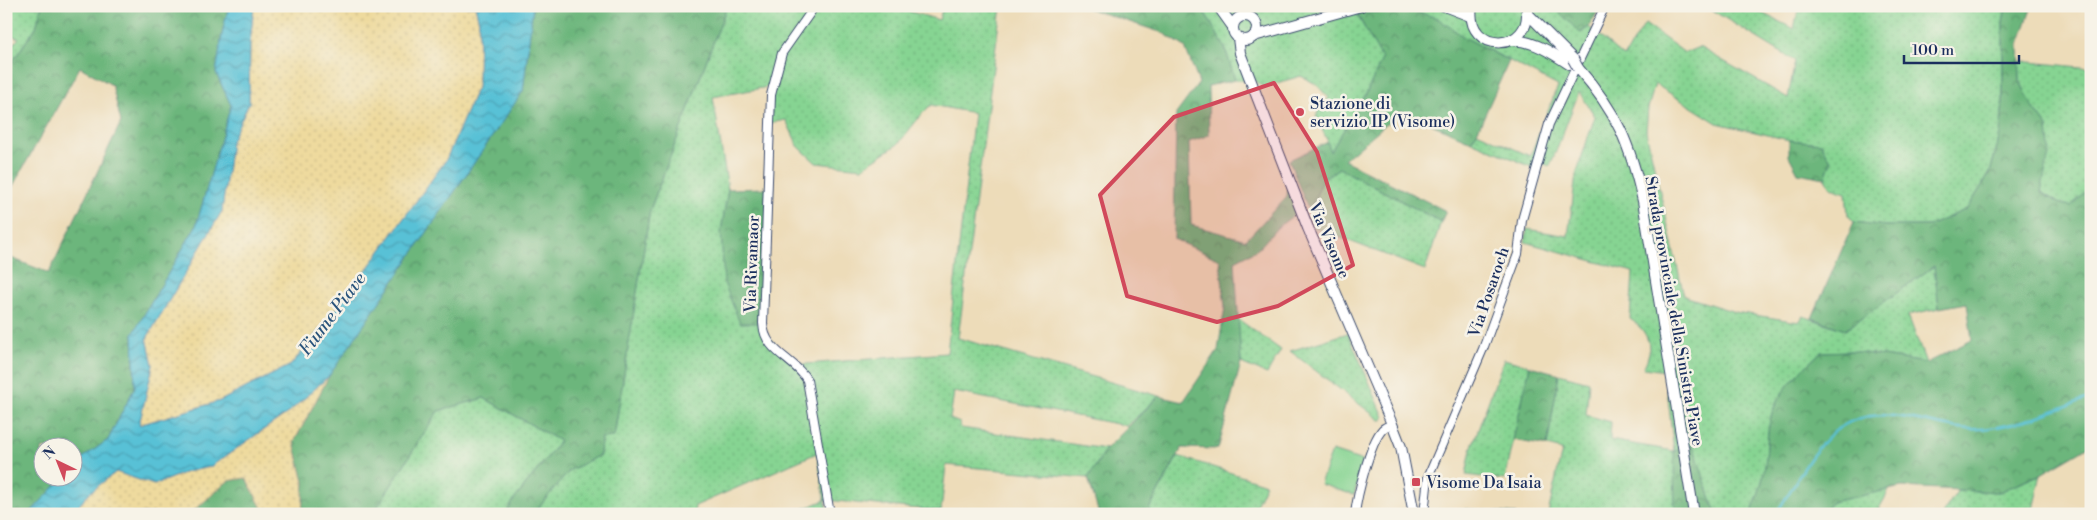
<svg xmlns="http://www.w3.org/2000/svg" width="2097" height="520" font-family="'Libre Bodoni',serif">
<defs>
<pattern id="grass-dots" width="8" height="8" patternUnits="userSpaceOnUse" patternTransform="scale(1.25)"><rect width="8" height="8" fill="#86d492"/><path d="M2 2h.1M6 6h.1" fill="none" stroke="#73b680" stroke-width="1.8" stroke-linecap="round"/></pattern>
<pattern id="forest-crowns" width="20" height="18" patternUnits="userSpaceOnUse" patternTransform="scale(1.25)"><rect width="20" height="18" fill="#6cb67c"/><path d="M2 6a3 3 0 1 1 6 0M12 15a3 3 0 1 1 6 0" fill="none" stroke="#589469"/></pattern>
<pattern id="sand-dots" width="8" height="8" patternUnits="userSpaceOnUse" patternTransform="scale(1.25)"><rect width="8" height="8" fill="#eeda9e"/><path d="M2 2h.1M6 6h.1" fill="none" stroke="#ccbb8a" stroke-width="1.8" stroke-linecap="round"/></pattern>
<pattern id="water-waves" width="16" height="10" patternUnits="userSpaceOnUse" patternTransform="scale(1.25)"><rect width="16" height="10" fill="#59c1d6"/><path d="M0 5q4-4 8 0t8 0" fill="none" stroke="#499db1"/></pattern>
</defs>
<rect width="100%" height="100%" fill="#f7f3e8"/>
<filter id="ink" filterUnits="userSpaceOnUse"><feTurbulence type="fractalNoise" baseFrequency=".02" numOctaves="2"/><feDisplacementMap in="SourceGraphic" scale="10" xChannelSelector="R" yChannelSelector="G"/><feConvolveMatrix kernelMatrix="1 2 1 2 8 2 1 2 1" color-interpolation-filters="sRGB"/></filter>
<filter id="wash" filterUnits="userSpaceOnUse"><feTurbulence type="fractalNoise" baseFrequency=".0096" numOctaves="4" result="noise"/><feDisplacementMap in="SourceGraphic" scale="20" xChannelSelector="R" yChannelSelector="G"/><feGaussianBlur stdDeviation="1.12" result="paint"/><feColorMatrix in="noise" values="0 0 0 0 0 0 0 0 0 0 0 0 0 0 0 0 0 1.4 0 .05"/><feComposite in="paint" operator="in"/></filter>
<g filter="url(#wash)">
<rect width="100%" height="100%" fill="#eddcb9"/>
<g fill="url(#grass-dots)" stroke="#508278" fill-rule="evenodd">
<polygon points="6,6 42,6 36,27 6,71 6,52 19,38 6,34"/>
<path d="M727 6H891L939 20 943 6H1001L958 338 1159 396 1127 426 954 392 950 419 960 423 961 428 1106 449 1088 478 946 465 941 511 825 500 829 514H791L825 500 817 453 695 506 694 514H533L570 470 600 455 601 438 614 436 650 210ZM773 86 770 123 786 120 798 146 816 163 862 168 898 144 922 114 931 105 974 113 947 353 793 365 763 330V323L721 232 728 189 713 97Z"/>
<path d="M1201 6H1553L1580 33 1589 27 1624 57 1645 24 1685 53 1699 47 1788 98 1795 61 1705 6H1760V12L1794 29 1799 6H2006L2003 22V102L2000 135 1990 173 1967 209 1929 226H1885L1854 222 1848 215 1846 193C1836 190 1830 188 1825 178L1831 161 1821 143 1789 140 1717 123 1655 84 1648 108 1646 131 1684 296 1735 312 1799 322 1803 316 1845 330 1934 266 1939 308 1908 315 1926 363 1852 351 1821 352C1804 368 1783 387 1774 408 1766 426 1768 447 1765 466 1763 481 1757 500 1751 514H1716L1693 446 1675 452V514H1548L1562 450 1547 446 1559 374 1589 382 1586 415 1611 422 1610 440 1674 451 1665 371 1643 368C1655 348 1648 331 1630 319L1633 272 1525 242 1527 229 1568 236 1576 175 1595 116 1579 92 1550 166 1536 161 1534 168 1471 141 1477 132 1530 156 1558 86 1464 37 1437 18 1357 15 1383 59 1366 94 1330 153 1328 142 1316 117 1319 109 1329 98 1316 84 1301 76 1263 87 1255 81 1235 80 1225 48Z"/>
<polygon points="2019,61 2091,68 2091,188 2071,206 2060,204 2041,192 2048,127 2032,106 2020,81"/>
<polygon points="1339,168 1441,222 1425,270 1313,227 1307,207 1313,203 1323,179"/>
<polygon points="1238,319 1281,350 1267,374 1241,363"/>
<polygon points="1348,333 1384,417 1383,420 1380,420 1290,351"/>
<polygon points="1504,359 1530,366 1505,480 1466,475 1471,449"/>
<polygon points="484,398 560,441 514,500 506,514 373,514 438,411"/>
<polygon points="1178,456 1266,484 1252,514 1225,514 1213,510 1211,514 1150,514 1149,509"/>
<polygon points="2041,474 2032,514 1942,514 1958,490 1999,492"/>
<polygon points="1890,489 1876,514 1821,514 1832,502"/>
<polygon points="1464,509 1516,514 1464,514"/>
</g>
<g fill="url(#forest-crowns)" stroke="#44726d">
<polygon points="42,6 202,6 207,9 208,6 229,6 223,29 216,73 231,105 196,226 133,334 135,387 108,440 80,460 73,468 72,448 42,448 42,478 63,478 29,514 6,514 6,256 49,273 121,122 112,85 80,67 6,198 6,71 36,27"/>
<polygon points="533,6 727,6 650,210 614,437 601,438 600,455 570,470 533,514 506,514 514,500 560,441 484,398 438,411 373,514 302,514 304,482 294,442 329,376 523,91"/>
<polygon points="1081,6 1201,6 1225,48 1235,80 1208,86 1209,135 1189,142 1191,225 1246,240 1287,196 1288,185 1298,212 1278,227 1258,249 1235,261 1241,363 1218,449 1182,448 1149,509 1150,514 1099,514 1088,478 1106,449 1159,396 1183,402 1218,350 1225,307 1220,260 1174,239 1176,114 1199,83 1185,47 1163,33"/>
<polygon points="1553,6 1601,6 1589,27 1580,33"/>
<path d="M2006 6H2032L2019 44 2020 81 2032 106 2048 127 2050 149 2041 192 2060 204 2071 206 2091 188V445L2041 474 1999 492 1902 487 1832 502 1821 514H1751C1757 500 1763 481 1765 466 1768 447 1766 426 1774 408 1783 386 1804 368 1821 352L1852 351 1926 363 1972 340 1967 303 1939 308 1934 266 1845 330 1812 318 1854 222 1885 226H1929L1967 209 1990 173 2000 135 2003 102V22Z"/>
<polygon points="1408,9 1437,18 1464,37 1509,61 1477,132 1471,141 1401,111 1344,160 1446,211 1441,222 1339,168 1323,179 1313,203 1307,207 1289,160 1328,142 1330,152 1366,94 1382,59 1357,14"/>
<polygon points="1789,140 1821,143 1831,161 1825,178 1798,173 1789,156"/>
<polygon points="768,188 763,323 740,323 724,283 721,232 728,189"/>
<polygon points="1530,366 1559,374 1547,446 1513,440"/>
<polygon points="1693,445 1716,514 1675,514 1674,451"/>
<polygon points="246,478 265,514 190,514 228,481"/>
</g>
<g fill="url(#sand-dots)" stroke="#84847e">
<polygon points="254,6 475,6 479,21 478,85 446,160 354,287 291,365 220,401 139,425 153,365 147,338 222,211 231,140 249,103 250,43"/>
<polygon points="329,376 294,442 304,482 302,514 265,514 246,478 228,481 190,514 72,514 89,493 116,472 154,485 186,472 210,467 289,412"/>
</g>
<polygon fill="#86d492" stroke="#508278" points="1332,451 1363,461 1354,495 1320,484"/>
<polygon fill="url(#water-waves)" stroke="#3a789a" points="229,6 254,6 250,43 249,103 231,141 222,211 147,338 153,365 139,425 220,401 291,365 354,287 446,160 478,85 479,21 475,6 533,6 523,91 329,376 289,412 210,467 186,472 154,485 116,472 89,493 72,514 29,514 63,478 72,478 73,468 80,460 108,440 135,387 133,334 196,226 231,105 216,73 223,29"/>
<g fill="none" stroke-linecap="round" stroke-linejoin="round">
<path stroke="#59c1d6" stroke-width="2.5" d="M1778 514 1779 509C1811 459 1831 404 1902 417 1924 420 1947 428 1970 429 2006 431 2056 410 2091 397"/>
</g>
</g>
<g filter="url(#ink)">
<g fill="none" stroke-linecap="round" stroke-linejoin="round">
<defs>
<g id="street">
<path d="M815 6 782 53 771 95 763 323C764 352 794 358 807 380L830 514"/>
<path d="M1355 514C1357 496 1370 443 1382 430 1384 427 1389 426 1392 424"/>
<polyline points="1424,514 1428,477 1483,349 1518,254 1522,220 1549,124 1605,6"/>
</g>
<g id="secondary">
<polyline points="1218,6 1233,27"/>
<polyline points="1444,6 1470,16"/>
<path d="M1472 6C1464 56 1536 53 1526 6"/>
<polyline points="1528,14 1573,59"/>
<circle cx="1245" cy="28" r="12"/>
<polyline points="1254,36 1361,6"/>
<polyline points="1238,38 1240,53 1308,228 1392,424 1401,447 1414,514"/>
<path d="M1512 40C1534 41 1551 52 1569 64"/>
<path d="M1578 68C1617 112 1630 144 1643 201L1694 514"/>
</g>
</defs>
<use href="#street" stroke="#3a496c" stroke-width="10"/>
<use href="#secondary" stroke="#3a496c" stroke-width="12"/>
<use href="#street" stroke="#fff" stroke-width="8"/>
<use href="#secondary" stroke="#fff" stroke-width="10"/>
<defs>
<polyline id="secondary-bridge" points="1573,59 1578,68"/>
</defs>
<use href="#secondary-bridge" stroke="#3a496c" stroke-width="12" stroke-linecap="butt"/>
<use href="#secondary-bridge" stroke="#fff" stroke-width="10"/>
</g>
</g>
<path fill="#d1495b" fill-opacity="0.2" stroke="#d1495b" stroke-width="4" stroke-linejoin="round" d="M1274 83 1317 152 1353 265 1278 306 1217 322 1127 296 1100 195 1174 117Z"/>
<g fill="#d1495b" stroke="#f7f3e8" stroke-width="2">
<circle cx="1300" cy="112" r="5"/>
<rect x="1411" y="477" width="10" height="10" rx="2.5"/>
</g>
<g text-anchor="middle" stroke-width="5" stroke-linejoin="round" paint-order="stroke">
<g font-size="16" fill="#1b2f5e" stroke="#f7f3e8" text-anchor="start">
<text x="1310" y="109">Stazione di<tspan x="1310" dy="18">servizio IP (Visome)</tspan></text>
<text x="1426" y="488">Visome Da Isaia</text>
</g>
<g font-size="16" fill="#1b2f5e" stroke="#f7f3e8">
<text transform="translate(1330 240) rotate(67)" y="6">Via Visome</text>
<text transform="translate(751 264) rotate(-88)" y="6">Via Rivamaor</text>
<text transform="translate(1488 292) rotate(-71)" y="6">Via Posaroch</text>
<text transform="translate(1675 311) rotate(80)" y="6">Strada provinciale della Sinistra Piave</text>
</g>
<g font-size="18" font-style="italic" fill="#2a547c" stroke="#f7f3e8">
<text transform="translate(332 314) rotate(-53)" y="6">Fiume Piave</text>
</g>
</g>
<rect width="2097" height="520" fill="none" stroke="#f7f3e8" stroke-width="25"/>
<g transform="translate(58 462) rotate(317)"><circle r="24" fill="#f7f3e8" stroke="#9fa5b1"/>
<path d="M0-4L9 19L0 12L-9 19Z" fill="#d1495b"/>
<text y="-8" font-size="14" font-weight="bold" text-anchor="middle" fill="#1b2f5e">N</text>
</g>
<path d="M1904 55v8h115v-8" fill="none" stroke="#1b2f5e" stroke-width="2.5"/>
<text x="1912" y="55" font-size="15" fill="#1b2f5e" stroke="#f7f3e8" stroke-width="4" paint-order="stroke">100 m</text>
</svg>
